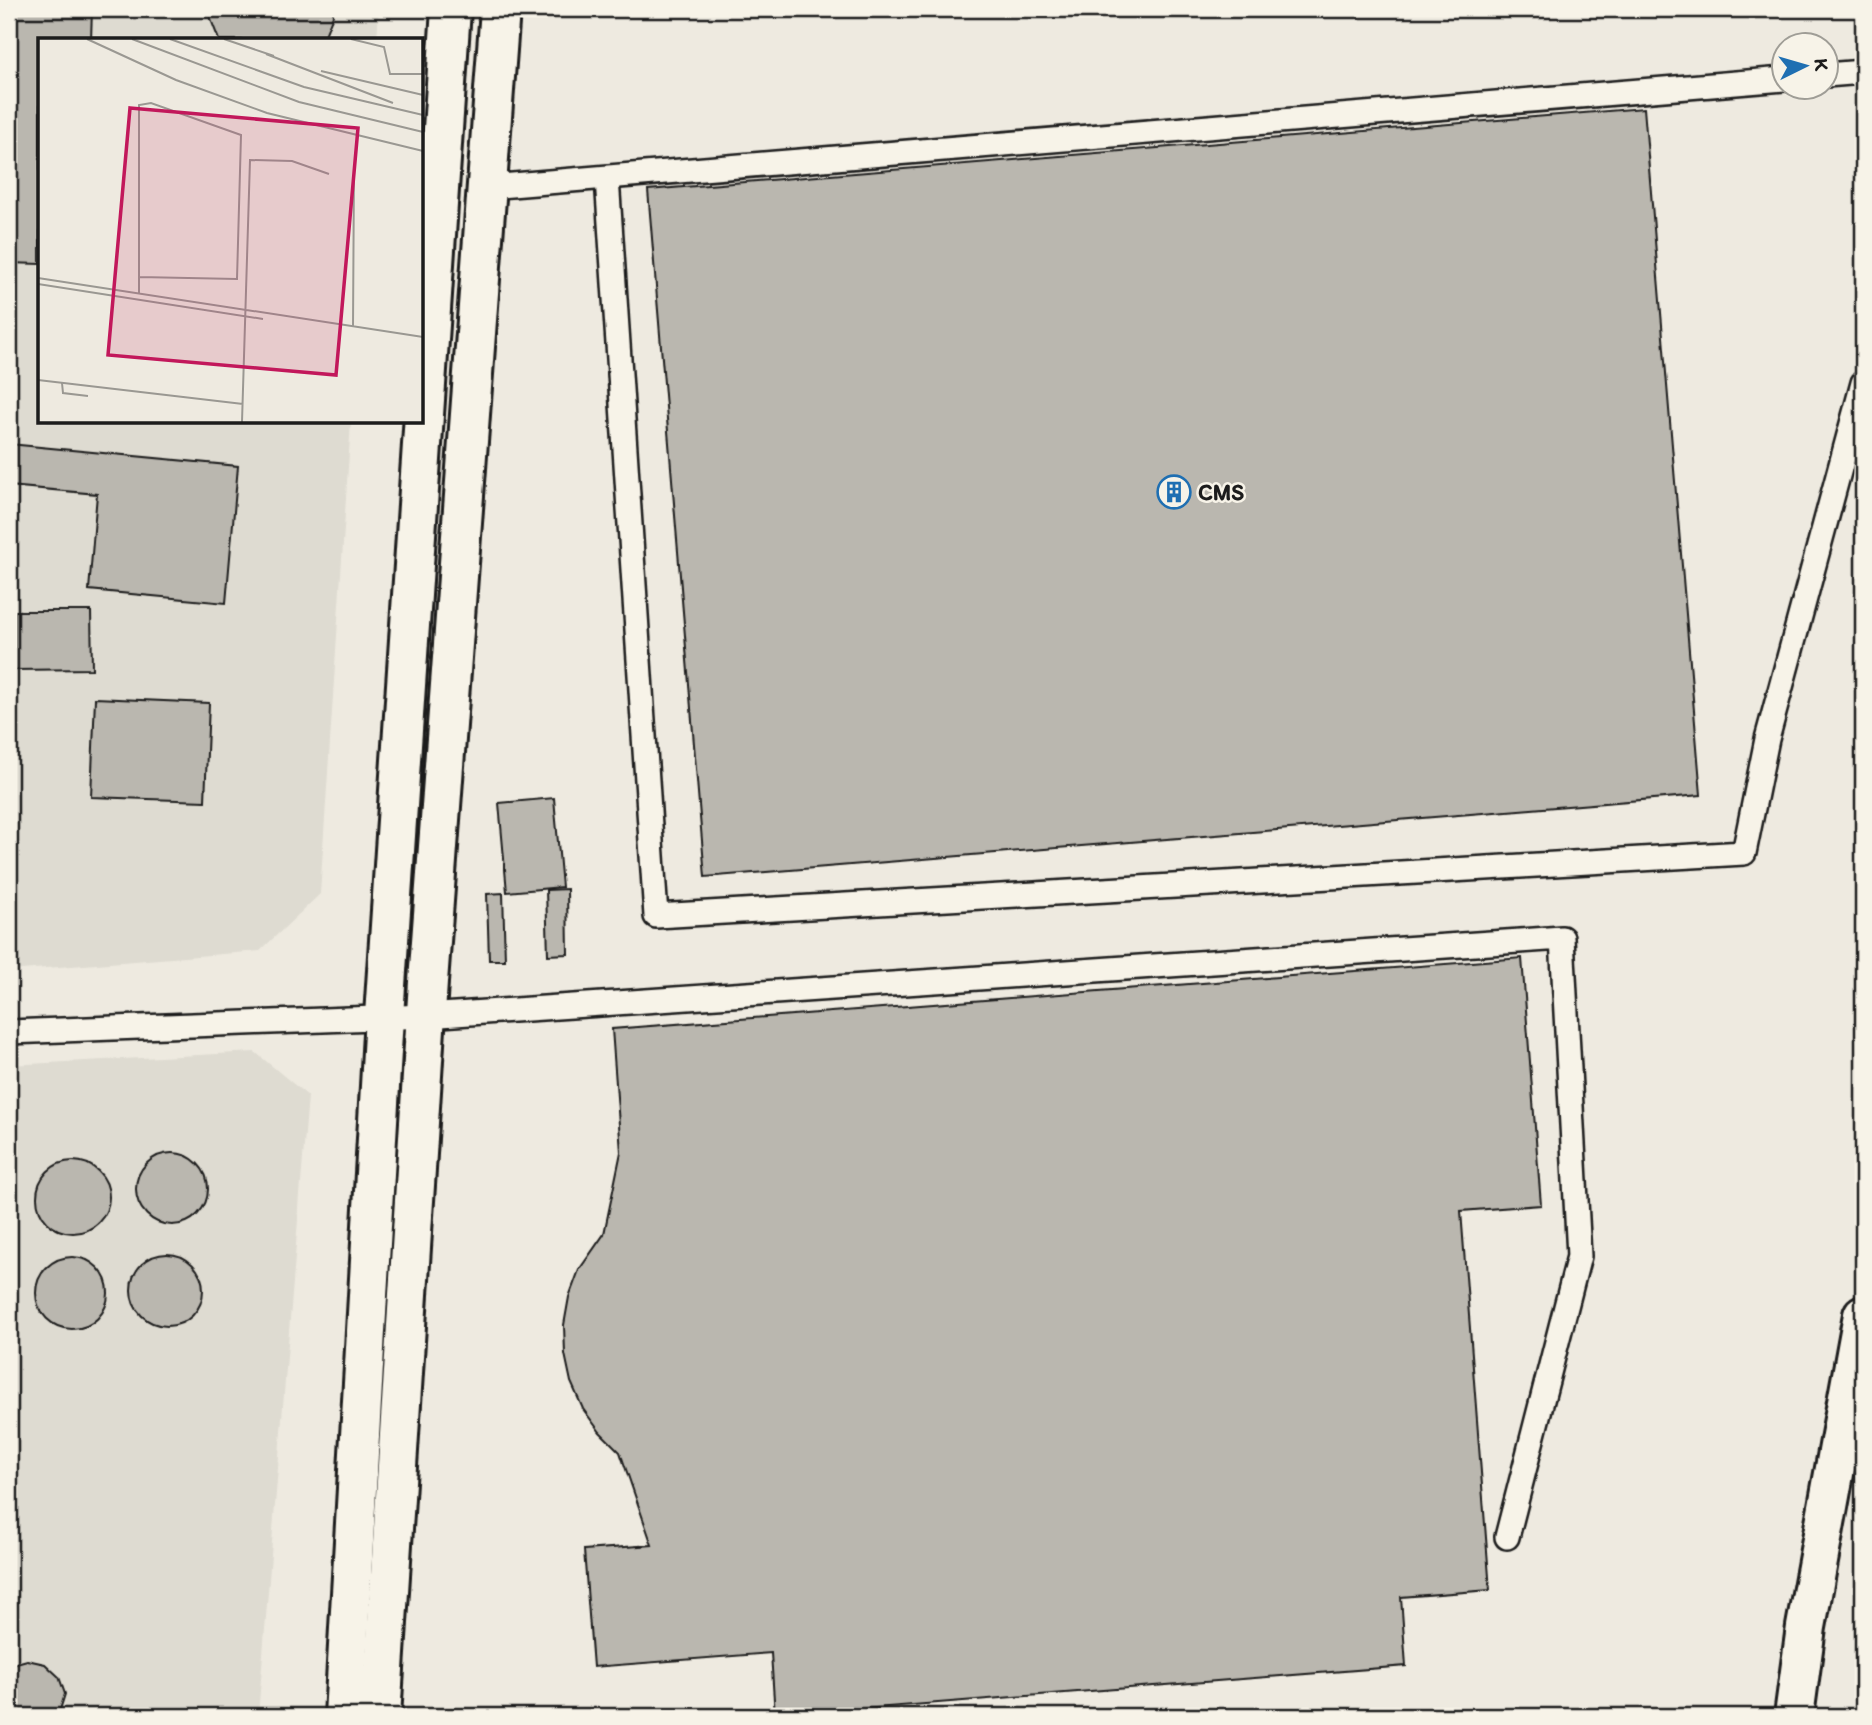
<svg xmlns="http://www.w3.org/2000/svg" width="1872" height="1725" font-family="Itim,sans-serif">
<rect width="100%" height="100%" fill="#eeeae0"/>
<filter id="ink" filterUnits="userSpaceOnUse"><feTurbulence type="fractalNoise" baseFrequency=".0143" numOctaves="2"/><feDisplacementMap in="SourceGraphic" scale="14" xChannelSelector="R" yChannelSelector="G"/><feConvolveMatrix kernelMatrix="1 2 1 2 8 2 1 2 1" color-interpolation-filters="sRGB"/></filter>
<g filter="url(#ink)">
<g fill="#dedbd1">
<polygon points="9,9 379,9 377,40 40,40 40,422 351,422 320,894 260,951 9,971"/>
<polygon points="255,1052 308,1096 258,1716 9,1716 9,1065"/>
</g>
<g fill="#bab7af" stroke="#1c1c1c" stroke-width="2">
<polygon points="9,9 92,9 91,40 40,40 40,264 9,263"/>
<polygon points="210,9 333,9 333,15 323,40 219,40 210,17"/>
<polygon points="766,9 857,9 766,15"/>
<polygon points="1644,108 1701,795 705,877 648,190"/>
<polygon points="9,444 238,466 226,603 89,590 97,494 9,486"/>
<polygon points="15,611 91,611 92,669 15,670"/>
<polygon points="95,698 209,703 205,801 91,797"/>
<polygon points="554,798 562,887 507,892 499,803"/>
<polygon points="567,889 568,954 548,955 546,890"/>
<polygon points="503,893 505,960 489,960 487,894"/>
<polygon points="1522,958 1541,1205 1461,1211 1490,1590 1401,1597 1406,1666 775,1716 771,1653 593,1667 584,1550 652,1545 620,1452 600,1432 583,1409 571,1382 565,1354 564,1325 569,1297 579,1270 604,1234 621,1152 612,1029"/>
<circle cx="172" cy="1189" r="36"/>
<circle cx="73" cy="1197" r="36"/>
<circle cx="167" cy="1290" r="36"/>
<circle cx="72" cy="1293" r="36"/>
<polygon points="27,1660 45,1664 59,1677 65,1694 58,1716 9,1716 9,1665"/>
</g>
<g fill="none" stroke-linecap="round" stroke-linejoin="round">
<defs>
<g id="service">
<polyline points="1826,75 1863,72"/>
<polyline points="607,178 656,916 1744,853 1767,739 1863,383"/>
<polyline points="488,187 1784,79"/>
<polyline points="9,1032 426,1016 1562,938 1579,1256 1507,1537"/>
</g>
<g id="tertiary">
<polyline points="344,1716 384,1016 451,9"/>
<polyline points="381,1716 428,982 500,9"/>
</g>
<polyline id="primary" points="1794,1716 1806,1627 1863,1315"/>
</defs>
<use href="#service" stroke="#1c1c1c" stroke-width="28"/>
<use href="#tertiary" stroke="#1c1c1c" stroke-width="44"/>
<use href="#primary" stroke="#1c1c1c" stroke-width="44"/>
<use href="#service" stroke="#f7f3e8" stroke-width="23"/>
<use href="#tertiary" stroke="#f7f3e8" stroke-width="38"/>
<use href="#primary" stroke="#f7f3e8" stroke-width="38"/>
</g>
</g>
<defs>
<symbol id="building-ring" viewBox="-11 -11 22 22"><circle r="9.5" fill="#f7f3e8" stroke="#1f6fb2" stroke-width="1.5"/><path d="M-4-6H4V6H1V3H-1V6H-4ZM-2.5-4.3h1.7v1.8h-1.7ZM.8-4.3h1.7v1.8H.8ZM-2.5-1h1.7V.8h-1.7ZM.8-1h1.7V.8H.8Z" fill="#1f6fb2"/></symbol>
</defs>
<g fill-rule="evenodd">
<use href="#building-ring" x="1155" y="473" width="38" height="38"/>
</g>
<g text-anchor="middle" stroke-width="5" stroke-linejoin="round" paint-order="stroke">
<g font-size="23" font-weight="bold" fill="#1c1c1c" stroke="#f7f3e8" text-anchor="start">
<text x="1198" y="500">CMS</text>
</g>
</g>
<g transform="translate(38 38)">
<rect width="385" height="385" fill="#eeeae0"/>
<path fill="none" stroke="#9a9892" stroke-width="2" d="M49 1 138 42 229 75 385 113M94 1 261 64 385 94M132 1 266 49 385 77M186 1 236 18M313 1 346 9 352 36H385M228 16 355 65M283 33 385 57M0 240 385 299M0 246 225 281M101 255V67L113 65 203 97 199 241 101 239M315 289 316 127M0 342 205 366M24 345 25 355 50 358M204 384 212 122 254 123 291 136"/>
<path fill="#c2185b" fill-opacity="0.15" stroke="#c2185b" stroke-width="3.5" d="M92 70 320 90 298 337 70 317Z"/>
<rect width="385" height="385" fill="none" stroke="#1c1c1c" stroke-width="3.5"/>
</g>
<rect width="1872" height="1725" fill="none" stroke="#f7f3e8" stroke-width="35"/>
<rect x="18" y="18" width="1837" height="1690" fill="none" stroke="#1c1c1c" stroke-width="2.5" filter="url(#ink)"/>
<g transform="translate(1805 66) rotate(85)"><circle r="33" fill="#f7f3e8" stroke="#9f9d96" stroke-width="2"/>
<path d="M0-5L12 26L0 18L-12 26Z" fill="#1f6fb2"/>
<text y="-10" font-size="19" font-weight="bold" text-anchor="middle" fill="#1c1c1c">K</text>
</g>
</svg>
